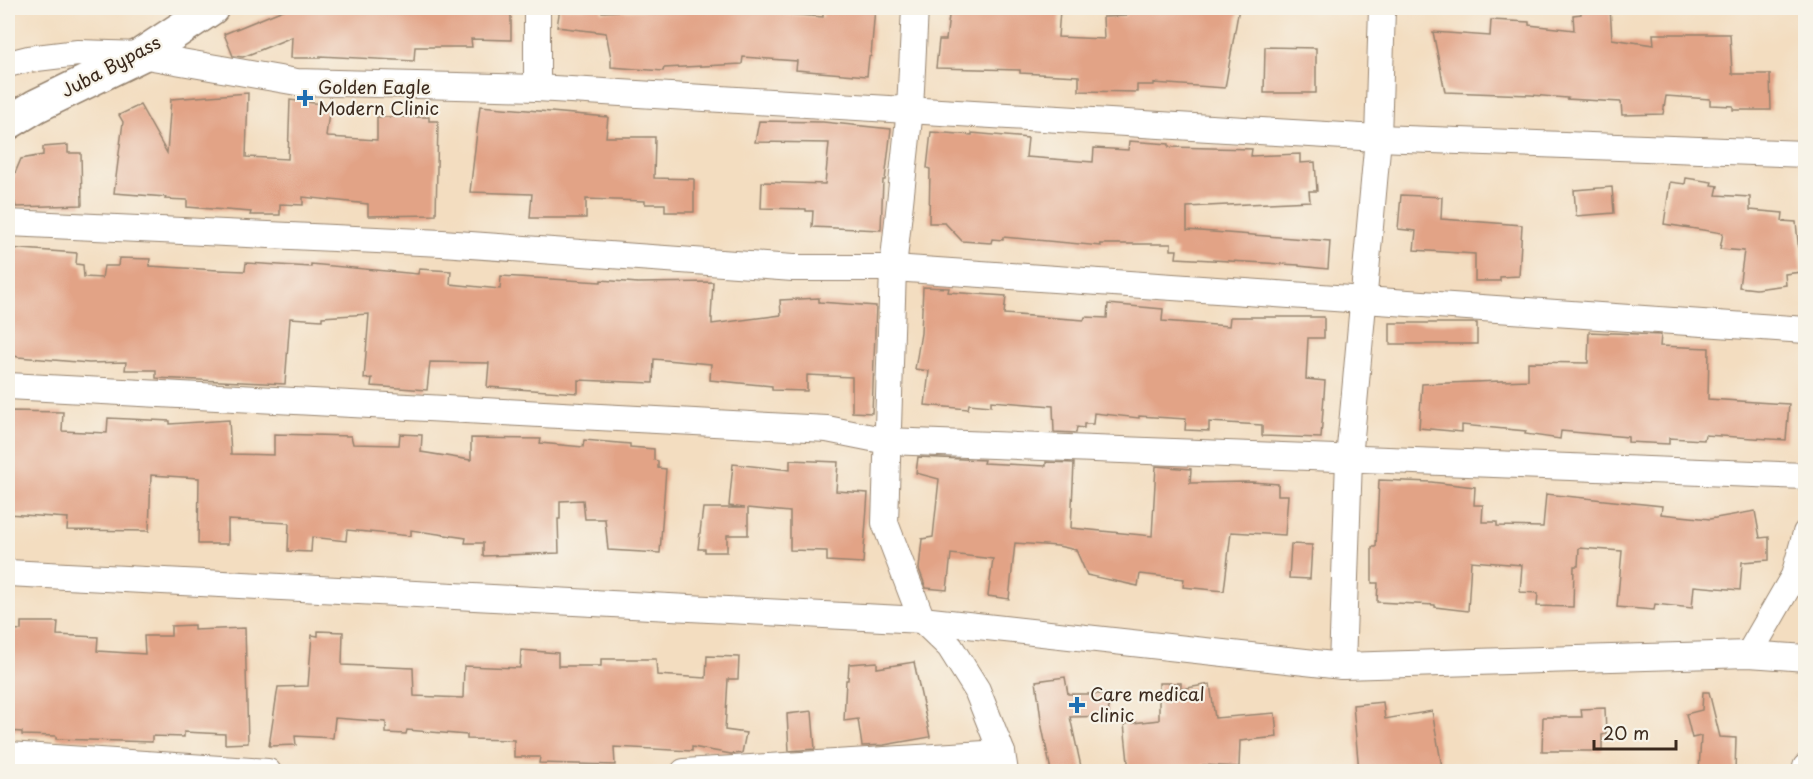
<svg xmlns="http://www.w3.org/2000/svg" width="1813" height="779" font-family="'Playpen Sans',sans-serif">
<rect width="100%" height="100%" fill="#f7f3e8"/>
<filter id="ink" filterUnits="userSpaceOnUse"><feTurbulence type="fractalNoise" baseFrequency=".0167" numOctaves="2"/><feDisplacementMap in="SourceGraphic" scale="12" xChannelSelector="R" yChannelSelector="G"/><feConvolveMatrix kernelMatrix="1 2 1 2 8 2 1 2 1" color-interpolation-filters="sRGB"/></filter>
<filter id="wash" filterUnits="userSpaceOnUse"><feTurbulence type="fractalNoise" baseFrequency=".008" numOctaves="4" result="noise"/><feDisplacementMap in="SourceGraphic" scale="24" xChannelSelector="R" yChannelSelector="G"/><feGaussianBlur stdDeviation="1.35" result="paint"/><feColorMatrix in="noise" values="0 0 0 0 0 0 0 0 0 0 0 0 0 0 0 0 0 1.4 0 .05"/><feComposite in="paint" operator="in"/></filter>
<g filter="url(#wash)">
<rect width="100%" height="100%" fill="#f3ddc0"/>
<g id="blocks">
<g fill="#e2a386">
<polygon points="288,8 511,8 511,40 471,39 472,47 415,47 414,61 320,56 320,58 291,58 292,37 243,57 233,56 224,34"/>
<polygon points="560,8 601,8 602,12 661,9 707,10 707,11 735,10 823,17 823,8 875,8 871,56 869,57 867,76 796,70 797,61 743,57 742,64 664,68 663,71 611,67 611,58 606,33 557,27"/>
<polygon points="950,8 1031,8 1060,10 1058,37 1104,39 1103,17 1126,16 1126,8 1239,8 1225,88 1154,83 1154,85 1137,85 1137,92 1079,91 1079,76 1020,73 1020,70 936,68 939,40 946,40"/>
<polygon points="1610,8 1612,39 1654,45 1653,34 1730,34 1732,74 1770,74 1771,110 1733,110 1733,106 1710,105 1710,99 1666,96 1663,114 1622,115 1621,102 1567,99 1568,98 1531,95 1445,92 1433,32 1490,36 1491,20 1529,22 1529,25 1574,30 1573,15 1581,14 1581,9"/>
<polygon points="1265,47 1316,48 1316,93 1264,93"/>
<polygon points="248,93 246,157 288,159 290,100 330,105 326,136 328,137 377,140 377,117 429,117 429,121 438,121 436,215 368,216 368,204 303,197 303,205 280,204 280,215 250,215 251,212 187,207 187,200 165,199 166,197 114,193 123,122 119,115 140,105 167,153 171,99"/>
<polygon points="480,106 608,117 606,137 655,137 654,178 694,179 694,212 665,212 665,204 645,204 645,201 586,199 586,218 530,218 532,194 470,192"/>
<polygon points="759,121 823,122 891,129 885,180 883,180 881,230 812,227 813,211 806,211 806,209 761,208 762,182 825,184 829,143 755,142"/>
<polygon points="931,132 972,135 972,133 1028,138 1026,157 1093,162 1094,148 1128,150 1129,141 1169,144 1169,147 1252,149 1251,156 1300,154 1300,163 1315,162 1317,191 1309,191 1310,201 1187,207 1187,230 1330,241 1328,269 1299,266 1299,265 1176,258 1177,250 1171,250 1171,244 1100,244 1101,246 1003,237 1003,240 992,239 991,243 962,241 945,223 929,223 930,169 927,168"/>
<polygon points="68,145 68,153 81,153 82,205 16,207 10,185 21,159 43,155 43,147"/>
<polygon points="1686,178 1712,182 1711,185 1718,186 1716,195 1750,197 1750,210 1783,213 1782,221 1796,222 1801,272 1785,274 1786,285 1756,289 1739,287 1744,251 1720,249 1723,233 1664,224 1670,182 1685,184"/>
<polygon points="1612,187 1614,213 1576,216 1574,190"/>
<polygon points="1401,195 1442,197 1441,219 1522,225 1519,276 1500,277 1500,281 1475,281 1475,254 1414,250 1416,231 1398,229"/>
<polygon points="8,248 77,253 76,264 83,265 84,277 102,278 104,266 118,266 119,258 150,259 149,266 218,270 245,271 246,263 311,267 311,264 418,274 419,269 451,271 450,284 500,289 501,276 601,282 601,280 638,283 713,282 711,318 712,318 712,324 781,315 780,300 819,298 819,302 876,306 872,413 852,412 852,377 807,375 807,391 772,390 772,386 710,380 711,364 654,359 653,383 578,380 578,393 487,387 489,363 430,362 427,390 371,386 372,378 364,379 369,314 322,317 322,320 290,318 285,384 156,378 156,370 125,370 126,362 89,363 18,357 8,354"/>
<polygon points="923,287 949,288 948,292 1006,296 1004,314 1084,320 1085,317 1107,318 1108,304 1163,309 1162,321 1229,326 1230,317 1324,317 1324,338 1308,338 1306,379 1325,381 1321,438 1262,436 1262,425 1209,422 1209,431 1185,430 1186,419 1139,416 1139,418 1094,413 1093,424 1084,424 1084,428 1077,427 1076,433 1054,432 1053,406 991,401 991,406 969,404 968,409 925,405 929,371 915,369 921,333"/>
<rect x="1390" y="323" width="87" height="21"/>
<polygon points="1589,332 1661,335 1660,346 1709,348 1708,399 1789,404 1786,440 1705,435 1704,440 1669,438 1669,444 1628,442 1628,437 1561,431 1560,439 1525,434 1526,431 1462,425 1462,432 1419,428 1422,384 1528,380 1528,362 1588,363"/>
<polygon points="8,411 63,412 62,431 107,433 108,418 170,421 170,424 229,420 231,454 274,455 274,434 351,436 353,444 399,445 400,434 422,435 421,452 471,460 471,438 541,439 540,443 583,447 584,440 630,444 630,447 654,449 654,460 658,461 658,468 666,469 660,553 608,550 605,519 585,519 583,500 560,501 560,519 558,519 559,553 483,556 483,543 465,543 466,538 411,530 411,536 347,530 346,541 312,537 311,552 288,551 289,523 228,520 228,544 198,544 199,478 151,475 149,531 67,530 68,518 8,514"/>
<polygon points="918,457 984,460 983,463 1046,466 1046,462 1074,463 1071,528 1152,536 1156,466 1191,469 1190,483 1252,482 1278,484 1278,495 1288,495 1285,535 1231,532 1224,591 1183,587 1184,579 1140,574 1138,586 1087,575 1076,550 1058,546 1015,543 1009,599 988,596 993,559 951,554 947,590 926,588 919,569 922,539 933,537 939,479 916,473"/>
<polygon points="790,460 838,462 836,491 868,493 863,563 827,561 827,551 790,550 790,512 748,508 748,535 727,535 727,552 705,552 705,549 698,549 703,508 745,508 729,506 733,464 790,470"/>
<polygon points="1379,480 1431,482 1475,487 1474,505 1483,505 1482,522 1497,522 1497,526 1543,527 1546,494 1662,506 1661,514 1710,519 1755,511 1760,538 1769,537 1769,560 1742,562 1740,590 1694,586 1692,608 1655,604 1654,610 1617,607 1622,551 1579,548 1578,566 1574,566 1573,607 1537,606 1538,593 1520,592 1522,565 1471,561 1468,611 1435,607 1435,605 1377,602 1378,583 1372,583 1372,547 1376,547"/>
<polygon points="1291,544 1312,545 1310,579 1289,578"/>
<polygon points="21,622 58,622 57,635 98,637 97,651 145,654 144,636 171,636 171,626 194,625 194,630 245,628 248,743 225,744 225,734 184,732 184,737 152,736 152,742 56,739 56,736 22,735 22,732 8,731 8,629 21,630"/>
<polygon points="318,631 343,632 342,665 413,668 414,696 463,698 464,666 520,668 521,650 558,653 558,666 601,666 601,659 656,659 657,675 706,678 707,656 739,657 738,679 728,679 725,730 746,733 742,753 731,754 692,747 692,751 614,747 615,765 539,763 540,757 514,757 514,740 467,739 467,735 407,730 406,734 386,733 386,722 335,718 333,738 295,736 296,745 269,746 278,687 308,686 312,635 318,636"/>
<polygon points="877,662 877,668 914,662 930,737 884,745 862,746 858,719 844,721 846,680 848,680 849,664"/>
<polygon points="1065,677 1068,694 1108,694 1109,716 1070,717 1082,771 1051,771 1042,727 1036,681"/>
<polygon points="1159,683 1181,683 1181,689 1210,684 1215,718 1275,713 1277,737 1240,741 1239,767 1203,765 1204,771 1129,771 1124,724 1159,720"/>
<polygon points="1703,692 1709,692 1720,737 1736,738 1735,771 1699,771 1701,736 1692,738 1686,714 1702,710"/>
<polygon points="1383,702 1385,719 1432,711 1442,767 1416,771 1359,771 1353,705"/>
<polygon points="1605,708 1606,734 1602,735 1602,751 1542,751 1543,717 1582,717 1581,709"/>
<polygon points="812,711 815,749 789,751 787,714"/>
</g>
</g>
</g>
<g filter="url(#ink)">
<use href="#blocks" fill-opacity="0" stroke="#97846f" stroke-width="1.5"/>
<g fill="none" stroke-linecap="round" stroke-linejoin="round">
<defs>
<g id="minor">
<polyline points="537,8 537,88"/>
<polyline points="915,8 910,109 893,268 885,523 922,620 950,647 977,690 1002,753 1005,772"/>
<polyline points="8,64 28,59 78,53 141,55 297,82 537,88 1378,138 1806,154"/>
<polyline points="8,223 442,243 793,268 893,268 1806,330"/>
<polyline points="8,386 827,429 887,441 1806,476"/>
<polyline points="8,573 922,620 1342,666 1749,654 1806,658"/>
<polyline points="1749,654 1794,576 1806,533"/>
<polyline points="1342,666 1349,459 1378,138 1382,8"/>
<polyline points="8,755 268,772"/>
<polyline points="684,772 1002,753"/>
<polyline points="1805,772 1806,767"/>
</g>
<polyline id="secondary" points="8,123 36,106 141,55 212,8"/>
</defs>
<use href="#minor" stroke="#97846f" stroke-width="28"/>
<use href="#secondary" stroke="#97846f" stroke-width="36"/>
<use href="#minor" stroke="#fff" stroke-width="26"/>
<use href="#secondary" stroke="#fff" stroke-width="33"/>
</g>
</g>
<g fill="#1f6fb2" stroke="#f7f3e8" stroke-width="2">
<path d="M302 89h6v6h6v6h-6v6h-6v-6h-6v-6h6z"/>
<path d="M1074 696h6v6h6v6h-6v6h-6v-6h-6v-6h6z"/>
</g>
<g text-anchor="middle" stroke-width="4.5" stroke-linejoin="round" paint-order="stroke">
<g font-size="18" fill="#3b2a1e" stroke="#f7f3e8">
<text transform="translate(111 67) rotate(-28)" y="6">Juba Bypass</text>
</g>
<g font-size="18" fill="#3b2a1e" stroke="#f7f3e8" text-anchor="start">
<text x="318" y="94">Golden Eagle<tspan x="318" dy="21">Modern Clinic</tspan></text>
<text x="1090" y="701">Care medical<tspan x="1090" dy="21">clinic</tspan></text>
</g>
</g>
<rect width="1813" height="779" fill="none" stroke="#f7f3e8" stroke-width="30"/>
<path d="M1594 740v9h82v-9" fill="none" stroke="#3b2a1e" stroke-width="3"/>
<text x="1603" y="740" font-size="18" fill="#3b2a1e" stroke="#f7f3e8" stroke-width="4.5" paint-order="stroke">20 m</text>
</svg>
